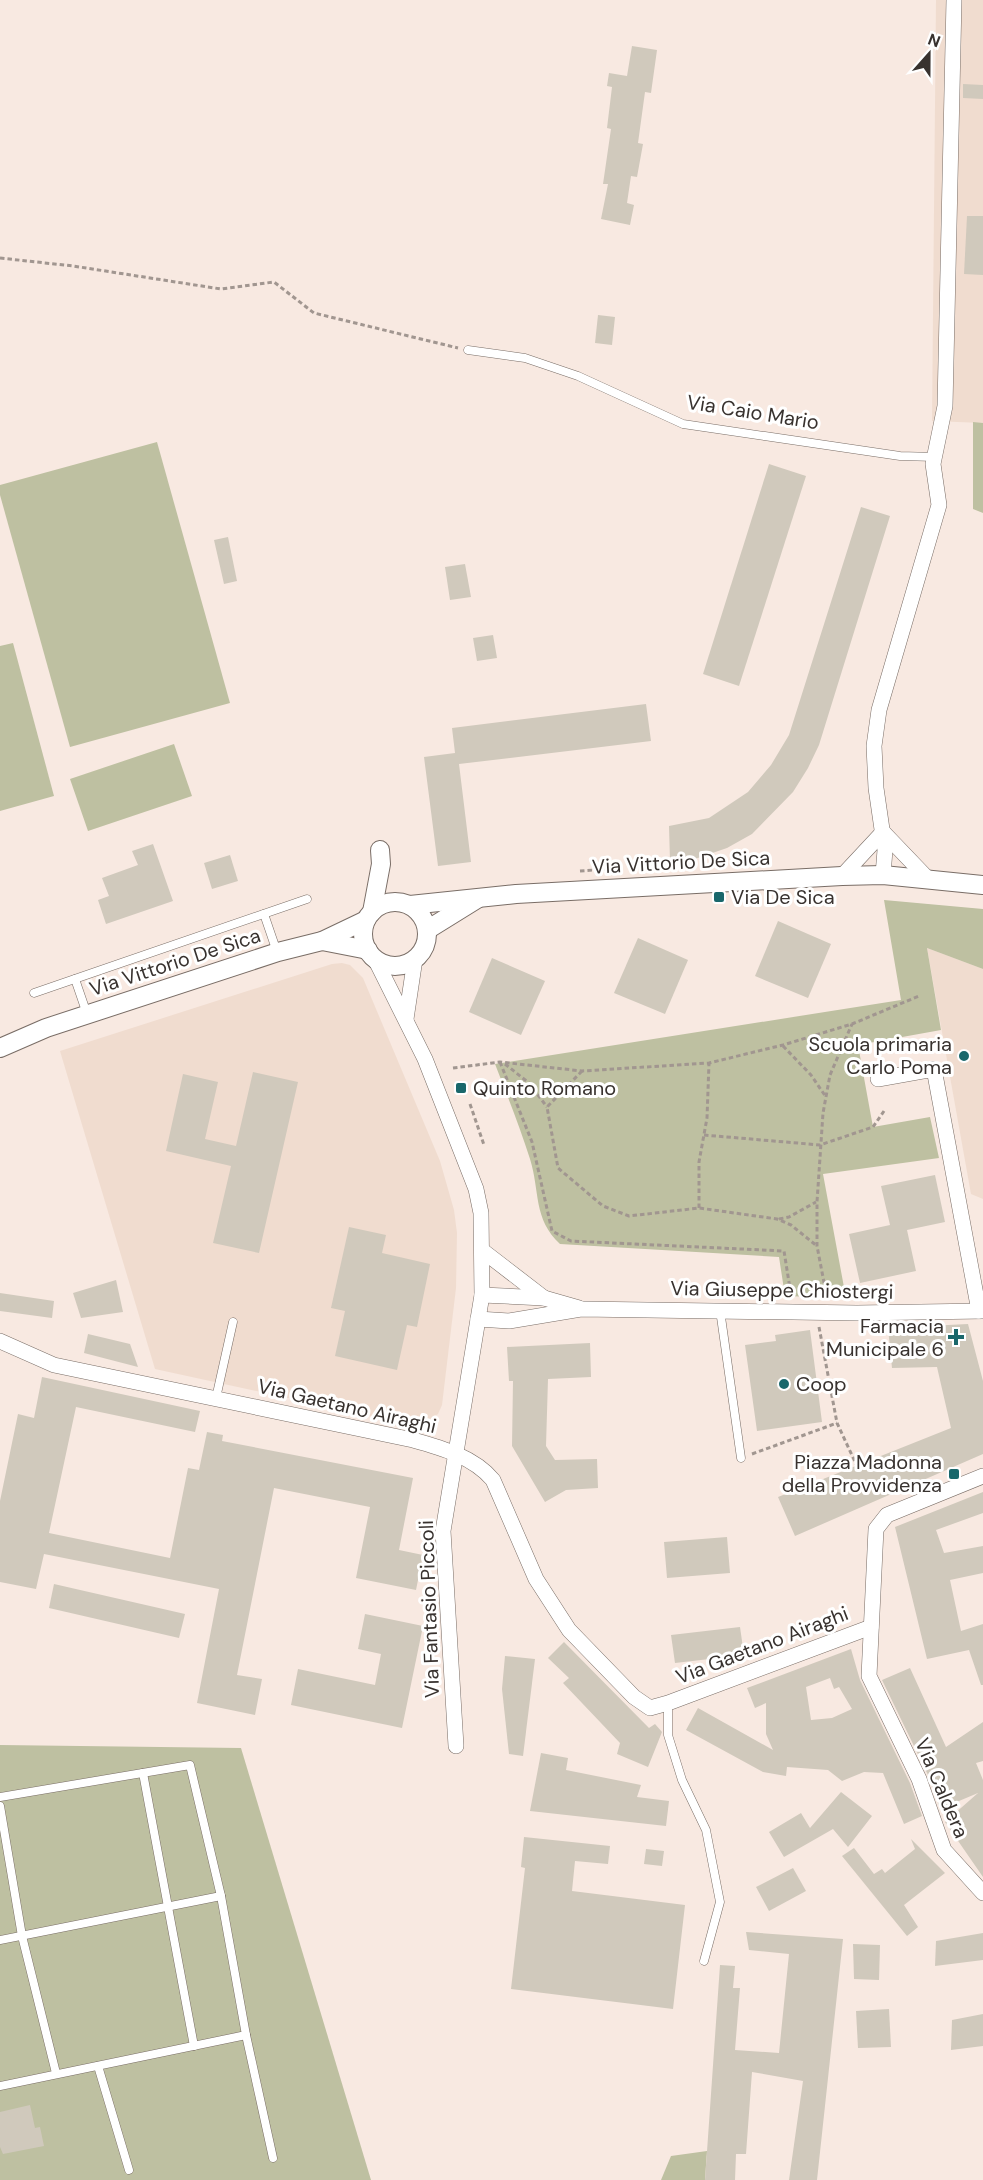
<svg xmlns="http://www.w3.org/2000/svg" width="983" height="2180" font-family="'DM Sans',sans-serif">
<rect width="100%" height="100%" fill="#f8e9e1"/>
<g fill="#f0dccf">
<polygon points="936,0 983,0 983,423 932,421"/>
<polygon points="927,948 983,969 983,1199 971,1194"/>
<polygon points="342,963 350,965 363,978 440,1161 454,1210 457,1233 456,1288 442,1405 438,1414 422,1424 412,1425 155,1369 60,1051 332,964"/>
</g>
<g fill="#bec0a1">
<polygon points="973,422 983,423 983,513 973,509"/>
<polygon points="157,442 230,703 70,747 0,495 0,485"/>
<polygon points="13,643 54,796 0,811 0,646"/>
<polygon points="174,744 192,796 88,831 70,779"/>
<path d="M884 900 983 909V969L927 948 941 1030 858 1045 873 1127 930 1117 939 1158 823 1174 846 1298 785 1296 779 1257 560 1244C533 1219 540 1191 530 1159 520 1127 507 1095 495 1064L901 1000Z"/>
<polygon points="0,1745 241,1748 371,2180 0,2180"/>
<polygon points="707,2151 705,2180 661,2180 671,2156"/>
</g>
<g fill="#d0c9bc" fill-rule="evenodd">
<polygon points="632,46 657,50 651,93 645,92 638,143 643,144 637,177 631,176 627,203 634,205 630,225 601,219 608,184 603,184 611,129 607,128 612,87 607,86 609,73 627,76"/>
<polygon points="963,84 983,85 983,99 963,98"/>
<polygon points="967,216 983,216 983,275 964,274"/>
<polygon points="598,315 615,317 612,345 595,343"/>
<polygon points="769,464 806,476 739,686 703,674"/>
<polygon points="861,507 890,516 819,745 808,768 793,792 752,834 727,848 692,860 670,861 669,826 709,818 748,792 771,765 789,735"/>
<polygon points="228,537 237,581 224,584 214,540"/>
<polygon points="465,564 471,597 450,600 445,567"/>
<polygon points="493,635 497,658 477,661 473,638"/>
<polygon points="646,704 651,741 459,764 471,862 438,866 424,757 455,753 452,728"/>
<polygon points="153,844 173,901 106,924 98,900 109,896 102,878 138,865 132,851"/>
<polygon points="230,855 238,881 212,889 204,863"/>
<polygon points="778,921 831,944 808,998 755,976"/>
<polygon points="638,938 688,960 665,1014 614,993"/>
<polygon points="492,958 545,981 521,1035 469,1012"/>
<polygon points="253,1072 298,1082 259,1253 213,1243 231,1166 166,1151 183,1074 218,1082 205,1139 236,1146"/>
<polygon points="935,1175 945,1222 907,1230 916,1271 860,1283 849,1234 890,1225 881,1186"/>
<polygon points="349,1227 386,1235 382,1253 430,1264 417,1327 407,1325 397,1370 335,1356 345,1311 331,1308"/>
<polygon points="116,1280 123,1312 81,1318 73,1293"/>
<polygon points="0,1293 54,1301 52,1318 0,1311"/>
<polygon points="968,1324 983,1381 983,1454 795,1536 778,1497 951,1428 937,1367 892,1368 888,1328"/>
<polygon points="810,1330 822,1422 757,1431 745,1345 776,1341 775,1335"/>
<polygon points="88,1334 130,1344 138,1367 84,1353"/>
<polygon points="590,1343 591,1377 548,1379 546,1446 555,1460 597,1459 598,1488 566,1490 545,1502 512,1446 513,1381 509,1381 507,1347"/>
<polygon points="42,1377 200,1411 195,1432 76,1407 49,1533 170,1558 188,1468 199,1470 207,1432 223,1435 222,1441 413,1478 399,1550 423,1555 416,1590 356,1578 370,1507 274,1488 237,1675 262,1679 255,1715 197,1703 219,1589 44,1554 36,1589 0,1582 0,1501 18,1414 34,1418"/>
<polygon points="983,1492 983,1513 936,1530 944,1553 983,1546 983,1573 950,1580 961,1631 983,1624 983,1685 981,1685 969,1650 927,1659 895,1527"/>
<polygon points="727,1537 730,1573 667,1578 664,1542"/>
<polygon points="54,1584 185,1614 179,1638 49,1608"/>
<polygon points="365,1614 423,1626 402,1728 291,1705 298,1669 375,1685 381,1654 358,1649"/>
<polygon points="740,1627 744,1655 675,1663 671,1635"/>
<polygon points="564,1642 649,1728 655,1724 662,1732 648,1767 617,1754 620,1743 563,1683 569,1678 548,1658"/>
<path d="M851 1649 860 1680 910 1783 922 1816 904 1824 883 1773 864 1772 842 1781 828 1770 787 1767 786 1776 763 1772 686 1730 698 1708 773 1750 766 1734V1703L755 1708 747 1688ZM830 1678 834 1689 839 1687 852 1709 832 1718 811 1720 806 1687Z"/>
<polygon points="505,1656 535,1659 523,1756 509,1754 502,1689"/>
<polygon points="910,1668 946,1747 983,1722 983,1761 976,1763 983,1780 983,1877 945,1822 978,1793 940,1809 928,1775 882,1680"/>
<polygon points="541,1753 568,1758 566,1770 641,1785 637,1797 669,1801 666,1826 530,1811"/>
<polygon points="841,1792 872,1816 848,1847 833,1829 784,1857 769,1832 801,1813 810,1828"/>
<polygon points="524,1837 610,1846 608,1864 575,1861 572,1891 685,1905 673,2009 511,1989 525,1868 521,1867"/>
<polygon points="911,1839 945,1873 904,1905 918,1927 907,1936 842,1856 854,1848 874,1874 882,1869 885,1873 915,1849"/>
<polygon points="646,1849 664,1851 662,1866 644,1864"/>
<polygon points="793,1868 806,1891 769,1911 756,1887"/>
<polygon points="746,1932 843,1939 817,2180 789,2180 803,2081 752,2072 746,2154 736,2154 735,2180 705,2180 720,1965 735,1966 733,1988 740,1988 735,2050 779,2053 789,1954 749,1950"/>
<polygon points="983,1933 983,1960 935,1966 936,1941"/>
<polygon points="853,1944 880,1945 879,1980 854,1979"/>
<polygon points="889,2009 891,2047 858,2048 856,2011"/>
<polygon points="983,2014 983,2046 951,2050 952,2020"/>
<polygon points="30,2105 35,2128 40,2127 44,2146 3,2154 0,2147 0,2112"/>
</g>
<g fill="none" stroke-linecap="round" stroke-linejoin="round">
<defs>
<g id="service">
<polyline points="468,350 525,358 578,376 683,424 900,456 935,457"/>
<polyline points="264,914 277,952"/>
<polyline points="75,979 87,1014"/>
<polyline points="34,993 307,899"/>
<polyline points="720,1310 741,1458"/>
<polyline points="216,1398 233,1322"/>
<polyline points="668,1703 668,1735 682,1780 706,1830 720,1902 704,1961"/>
<polyline points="143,1773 194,2046"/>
<polyline points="0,1797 190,1765 221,1896 246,2035 0,2086"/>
<polyline points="0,1806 22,1936 56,2073"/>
<polyline points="0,1940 221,1896"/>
<polyline points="246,2035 273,2158"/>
<polyline points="98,2066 129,2170"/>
</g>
<g id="minor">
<polyline points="883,832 928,879"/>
<polyline points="883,875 885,850 876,788 874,746 879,710 939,505 933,464 945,406 954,0"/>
<polyline points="842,876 883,832"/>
<polyline points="375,959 425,1059 476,1189 481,1213 482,1295 443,1531 456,1746"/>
<polyline points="406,1019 415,959"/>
<polyline points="878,1079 934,1069 979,1311"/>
<polyline points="483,1251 544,1298"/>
<polyline points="482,1295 544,1298 579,1308"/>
<polyline points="478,1319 509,1321 581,1309 857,1313 983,1311"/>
<path d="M0 1341 54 1365 413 1440C442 1448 474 1457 493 1480L536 1579 569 1630 634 1697 650 1708 668 1703 871 1627"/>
<polyline points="983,1476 887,1515 876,1529 869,1676 919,1779 944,1850 983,1893"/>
</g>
<g id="tertiary">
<circle cx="395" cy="934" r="32"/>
<polyline points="410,905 516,894 842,876 883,875 983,885"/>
<polyline points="372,912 381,864 380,850"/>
<polyline points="427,930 477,899"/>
<polyline points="322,941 368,950"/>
<polyline points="0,1048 46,1028 278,952 322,941 366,920"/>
</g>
</defs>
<use href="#service" stroke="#796d66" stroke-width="9"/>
<use href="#minor" stroke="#796d66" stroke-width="16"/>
<use href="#tertiary" stroke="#796d66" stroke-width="20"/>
<g stroke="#a19690" stroke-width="3" stroke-dasharray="4.5 3" stroke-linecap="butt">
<polyline points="0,258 73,266 221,289 274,282 314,313 458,348"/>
<polyline points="580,871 621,868"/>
<polyline points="783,1046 811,1075 826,1097"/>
<polyline points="500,1062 532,1142 552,1231 571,1241 784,1251 791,1295"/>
<polyline points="505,1064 529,1083 547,1107"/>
<polyline points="453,1068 500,1062 582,1071 709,1063 783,1045 852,1024 919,996"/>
<polyline points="582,1071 547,1107 558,1168 603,1206 629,1216 699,1208 777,1219 791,1225 817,1246"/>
<polyline points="470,1104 484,1145"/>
<polyline points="704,1135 820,1145 873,1127 884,1111"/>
<polyline points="699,1208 699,1162 707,1118 709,1063"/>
<polyline points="779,1219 789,1217 816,1202"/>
<polyline points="827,1298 817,1246 817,1202 823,1113 830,1075 852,1024"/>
<polyline points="819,1327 837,1423 857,1466"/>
<polyline points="752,1454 837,1423"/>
</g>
<use href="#service" stroke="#fff" stroke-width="8"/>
<use href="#minor" stroke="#fff" stroke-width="15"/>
<use href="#tertiary" stroke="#fff" stroke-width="18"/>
</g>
<g fill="#19676b" stroke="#fff" stroke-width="2">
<rect x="713" y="891" width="12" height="12" rx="3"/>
<circle cx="964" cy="1056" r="6"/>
<rect x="455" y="1082" width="12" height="12" rx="3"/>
<path d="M953 1328h6v6h6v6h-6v6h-6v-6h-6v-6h6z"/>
<circle cx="784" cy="1384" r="6"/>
<rect x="948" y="1468" width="12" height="12" rx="3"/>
</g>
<g text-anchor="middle" stroke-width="6" stroke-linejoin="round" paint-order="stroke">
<g font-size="20" fill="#38322f" stroke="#fff">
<text transform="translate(753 412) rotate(9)" y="7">Via Caio Mario</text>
<text transform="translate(681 862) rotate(-3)" y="7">Via Vittorio De Sica</text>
<text transform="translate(175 962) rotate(-18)" y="7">Via Vittorio De Sica</text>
<text transform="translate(782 1290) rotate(1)" y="7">Via Giuseppe Chiostergi</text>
<text transform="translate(347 1406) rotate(13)" y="7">Via Gaetano Airaghi</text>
<text transform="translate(429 1609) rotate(-92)" y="7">Via Fantasio Piccoli</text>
<text transform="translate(762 1645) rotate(-21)" y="7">Via Gaetano Airaghi</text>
<text transform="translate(942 1788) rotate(67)" y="7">Via Caldera</text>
</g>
<g font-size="20" fill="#38322f" stroke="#fff" text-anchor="start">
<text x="731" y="904">Via De Sica</text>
<text x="952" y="1051" text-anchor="end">Scuola primaria<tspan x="952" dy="23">Carlo Poma</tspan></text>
<text x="473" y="1095">Quinto Romano</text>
<text x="944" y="1333" text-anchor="end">Farmacia<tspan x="944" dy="23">Municipale 6</tspan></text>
<text x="796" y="1391">Coop</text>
<text x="942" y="1469" text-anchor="end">Piazza Madonna<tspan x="942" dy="23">della Provvidenza</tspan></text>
</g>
</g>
<g transform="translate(929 54) rotate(21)" stroke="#ffffff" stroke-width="4.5" paint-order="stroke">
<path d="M0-4.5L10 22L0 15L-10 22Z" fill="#38322f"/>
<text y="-9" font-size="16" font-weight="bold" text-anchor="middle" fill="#38322f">N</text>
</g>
</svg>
